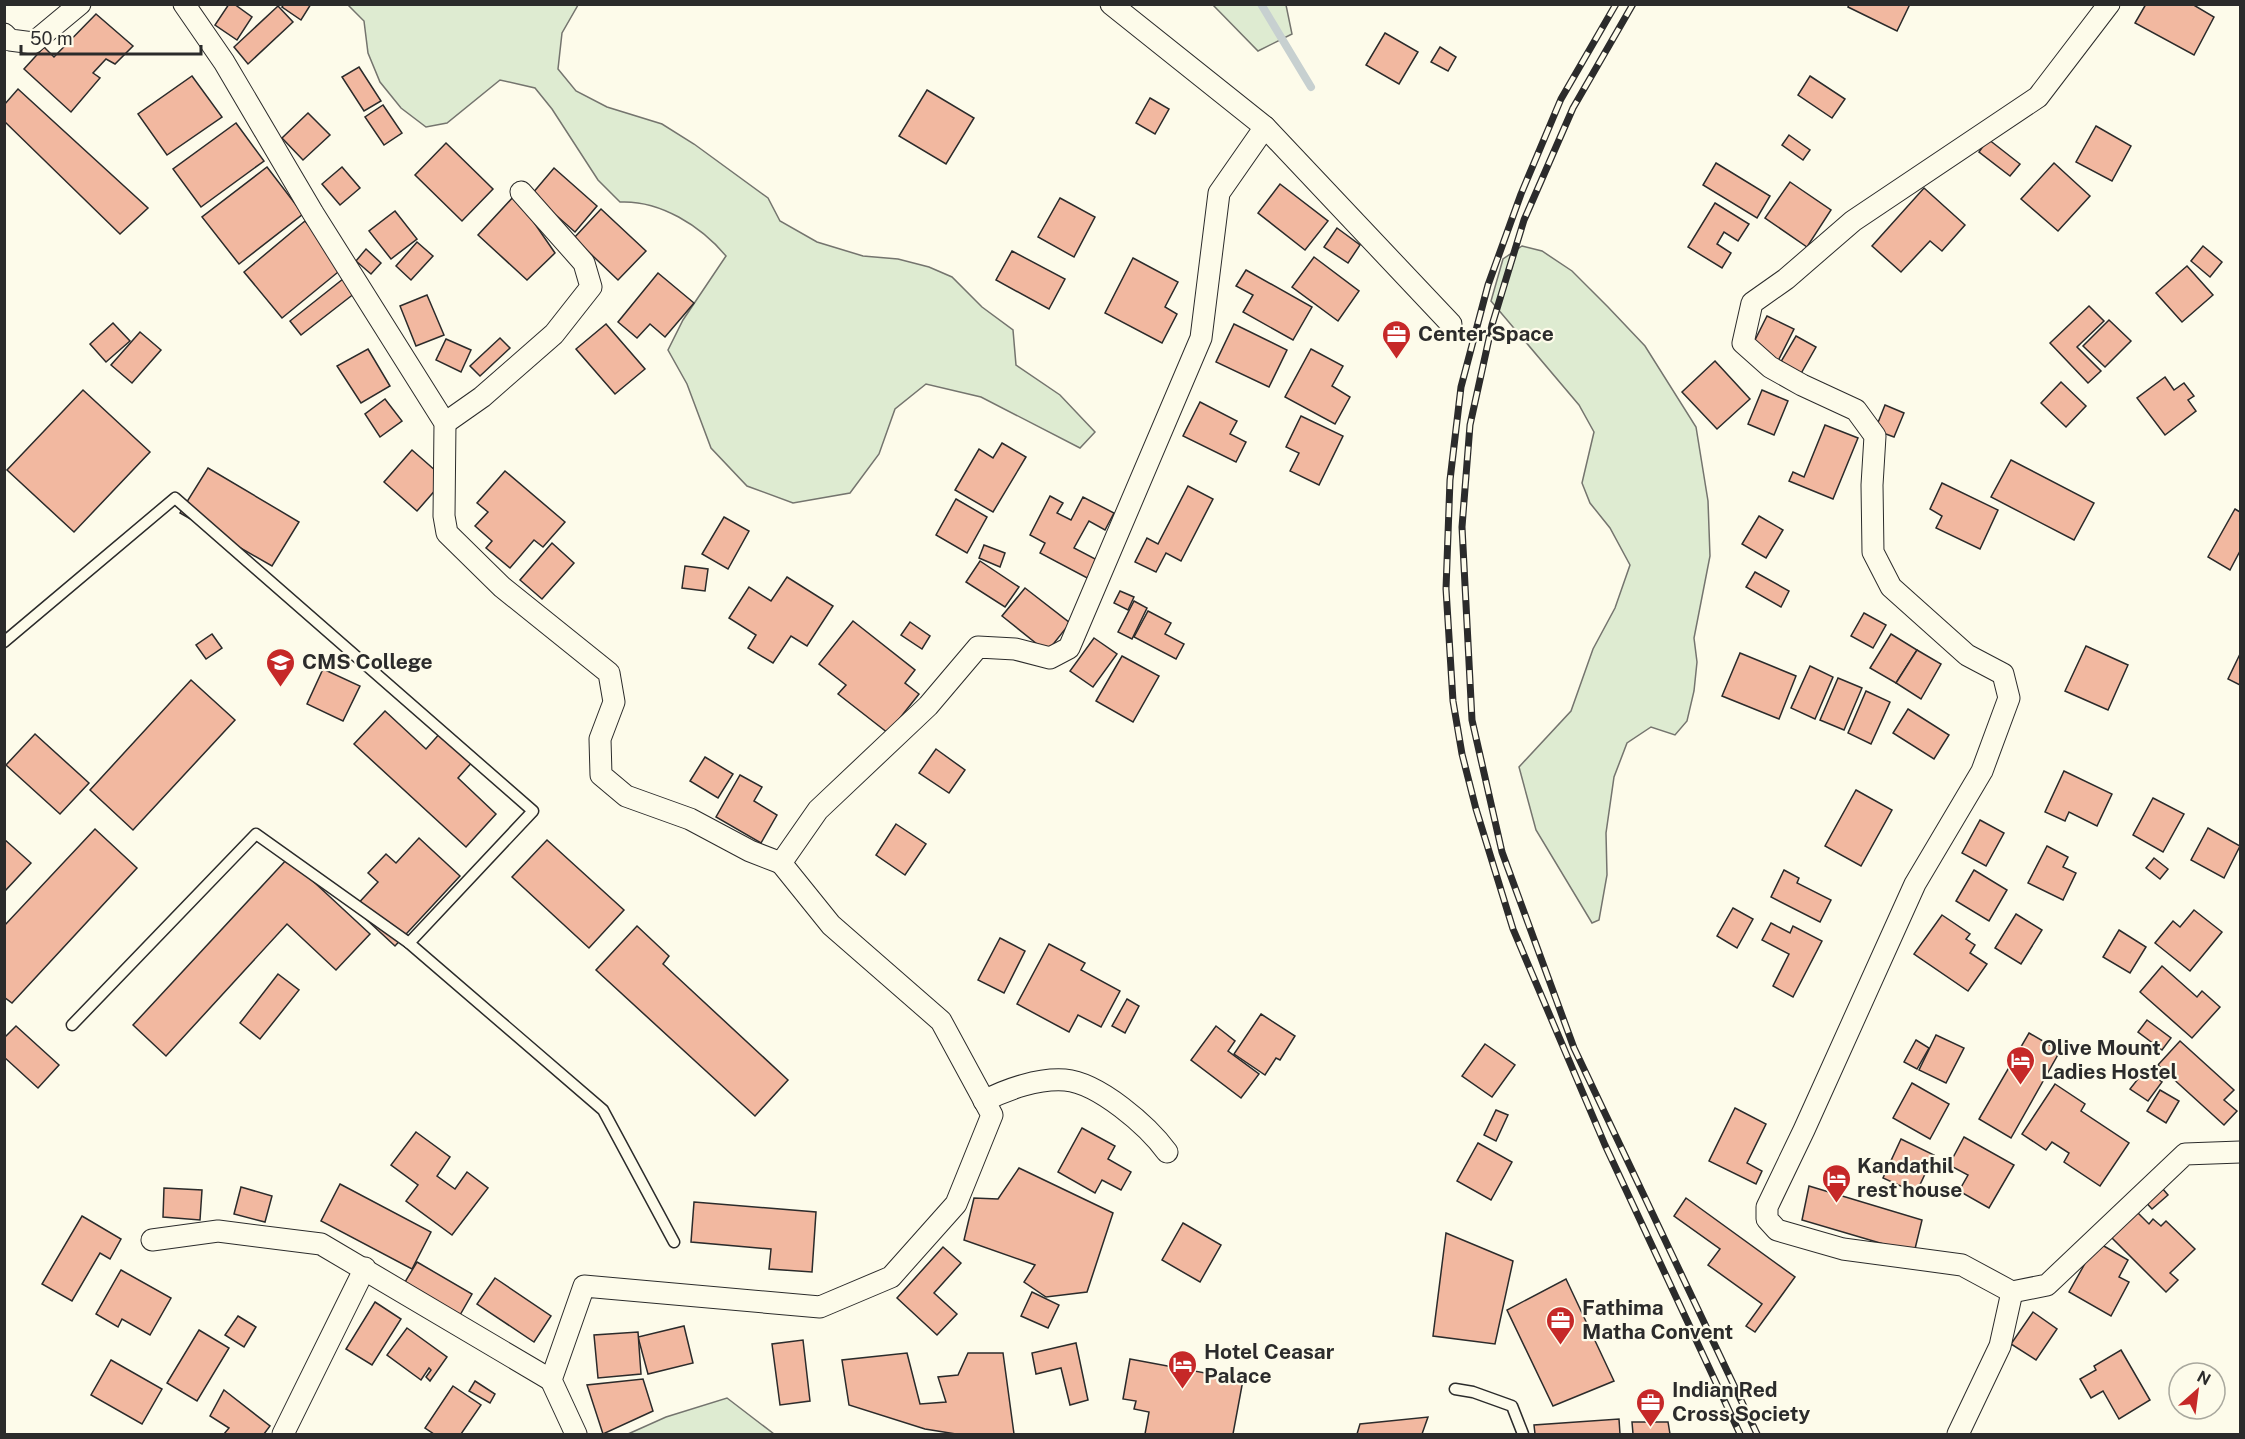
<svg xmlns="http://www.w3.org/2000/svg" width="2245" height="1439" font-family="'Public Sans',sans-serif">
<rect width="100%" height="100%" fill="#fdfbea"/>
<g fill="#deebd1" stroke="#74746e" stroke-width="1.5">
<path d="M348 5H578L562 33 558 69 576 91 607 107 662 124 694 144 768 198 780 221 817 242 863 256 898 259 929 267 952 277 982 307 1013 330 1016 365 1060 395 1095 432 1080 448 981 397 926 384 895 409 879 454 850 493 793 503 747 486 711 448 687 384 668 350 683 320 726 256C701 226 660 200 620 202L598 180 552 109 535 88 500 80 447 123 426 127 401 108 380 82 368 53 364 21Z"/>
<polygon points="1213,5 1286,5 1292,34 1258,51"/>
<polygon points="1522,246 1542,251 1572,271 1608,307 1645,346 1696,427 1708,501 1710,556 1694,638 1697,662 1694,691 1687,721 1675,735 1651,727 1627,743 1614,777 1606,833 1607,875 1599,920 1592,923 1536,830 1519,767 1571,711 1593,649 1615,608 1630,565 1610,528 1590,503 1582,483 1594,432 1579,405 1491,301 1503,259"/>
<polygon points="727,1398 774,1434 628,1434 666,1417"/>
</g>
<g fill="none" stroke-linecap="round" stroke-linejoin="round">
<polyline stroke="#c7d0d0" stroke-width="8" points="1261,4 1311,87"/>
</g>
<g fill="#f2b8a0" stroke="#2b2b2b" stroke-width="1.5">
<polygon points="229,4 234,4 252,17 237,40 215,25"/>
<polygon points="284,4 311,4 301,20 282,7"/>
<polygon points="1849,4 1910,4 1897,31 1848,7"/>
<polygon points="2146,4 2192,4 2214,17 2194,55 2135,23"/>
<polygon points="278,6 293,22 248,64 234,47"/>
<polygon points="96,14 133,46 115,64 106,59 93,73 100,78 71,112 24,69 44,47 54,57"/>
<polygon points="1385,33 1418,52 1399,84 1366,65"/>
<polygon points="1440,47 1456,57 1448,71 1431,62"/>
<polygon points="359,67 381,101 364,111 342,77"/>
<polygon points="192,76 222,117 167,155 138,114"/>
<polygon points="1810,76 1845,99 1832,118 1798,95"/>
<polygon points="18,89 148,208 120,234 4,121 4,105"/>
<polygon points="927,90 974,118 946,164 899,136"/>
<polygon points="1150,98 1169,109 1155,134 1136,123"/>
<polygon points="383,105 402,133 384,145 365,117"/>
<polygon points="308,113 330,135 303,160 282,138"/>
<polygon points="236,123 264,161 201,207 173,169"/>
<polygon points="2096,126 2131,146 2112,181 2076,162"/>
<polygon points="1789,135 1810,150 1803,160 1782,145"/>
<polygon points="1988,139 2020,164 2010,176 1979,152"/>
<polygon points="446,143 493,189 462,221 415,175"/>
<polygon points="1716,163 1770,196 1757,218 1703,185"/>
<polygon points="2054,163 2090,196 2058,231 2021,199"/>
<polygon points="267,167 303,214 239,264 202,217"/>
<polygon points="342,167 360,188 340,205 322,184"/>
<polygon points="554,168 597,206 575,232 532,194"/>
<polygon points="1790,182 1831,210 1807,247 1765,218"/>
<polygon points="1280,184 1328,221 1305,250 1258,213"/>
<polygon points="1924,188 1965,225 1942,251 1930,241 1901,272 1872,246"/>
<polygon points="515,195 555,253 527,280 478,235"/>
<polygon points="1060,198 1095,217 1074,257 1038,237"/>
<polygon points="1715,203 1749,224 1738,241 1724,232 1717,244 1731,253 1722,268 1688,247"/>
<polygon points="601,209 646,251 618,280 574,238"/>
<polygon points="395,211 417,239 391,259 369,231"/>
<polygon points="305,221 343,268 282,318 244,272"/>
<polygon points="1337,228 1360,245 1348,263 1324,247"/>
<polygon points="417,242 433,256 411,280 396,266"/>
<polygon points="2203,246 2222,262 2210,277 2191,261"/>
<polygon points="366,249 381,263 371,274 356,261"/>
<polygon points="1012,251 1065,279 1049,309 996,280"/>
<polygon points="1314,257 1359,291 1338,321 1292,287"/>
<polygon points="1133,258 1178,282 1165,307 1177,314 1162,343 1105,313"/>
<polygon points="2187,266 2213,295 2182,322 2156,293"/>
<polygon points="1246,270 1312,307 1293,340 1243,312 1253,295 1236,286"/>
<polygon points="658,273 694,303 665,337 650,324 637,338 618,322"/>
<polygon points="343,279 355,293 301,335 290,321"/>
<polygon points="427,295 444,335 416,346 400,306"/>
<polygon points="2089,306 2104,321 2077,347 2101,371 2088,383 2050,343"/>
<polygon points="1767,316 1794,329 1776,365 1749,352"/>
<polygon points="2109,320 2131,341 2105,367 2083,346"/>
<polygon points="113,323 130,341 106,362 90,344"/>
<polygon points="606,324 645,369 615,394 576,349"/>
<polygon points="1234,324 1287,350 1269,387 1216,362"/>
<polygon points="140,332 161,350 132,383 111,365"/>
<polygon points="1796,336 1816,347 1795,384 1775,372"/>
<polygon points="500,338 510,348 480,376 470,366"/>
<polygon points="446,339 471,350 461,372 436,360"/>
<polygon points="368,349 390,386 361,403 337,366"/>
<polygon points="1311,349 1343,366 1332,386 1350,397 1335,424 1285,397"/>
<polygon points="1715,361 1750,399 1717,429 1682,392"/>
<polygon points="2165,377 2174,390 2184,383 2194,396 2188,400 2196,411 2165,435 2137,398"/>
<polygon points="2061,382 2086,406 2066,427 2041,403"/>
<polygon points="83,390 150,452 74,532 7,470"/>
<polygon points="1762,390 1788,401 1774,435 1748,424"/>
<polygon points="385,399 402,421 380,437 365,414"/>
<polygon points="1200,402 1237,421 1230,434 1246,442 1236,462 1183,436"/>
<polygon points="1885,405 1904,413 1894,437 1875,430"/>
<polygon points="1301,416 1343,436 1319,485 1290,471 1299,453 1286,447"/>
<polygon points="1825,425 1858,438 1833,499 1789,481 1793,472 1804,477"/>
<polygon points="1002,443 1026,457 993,512 955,490 979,449 993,458"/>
<polygon points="412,450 445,479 417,511 384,482"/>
<polygon points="2011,460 2094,503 2074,540 1991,497"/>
<polygon points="208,468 299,522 272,566 180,513"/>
<polygon points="505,471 565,522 543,547 534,540 510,568 486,548 492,541 475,526 488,512 477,503"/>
<polygon points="1942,483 1998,510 1980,549 1936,528 1942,516 1930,509"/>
<polygon points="1188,486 1213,499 1181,561 1166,553 1156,572 1135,562 1147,538 1158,544"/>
<polygon points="1050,496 1063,503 1057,513 1071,520 1083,497 1114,513 1105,530 1089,521 1074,548 1101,562 1091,580 1040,553 1045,543 1030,535"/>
<polygon points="956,499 987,517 967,553 936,535"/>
<polygon points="2235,509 2240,512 2240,551 2230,570 2208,557"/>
<polygon points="1759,516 1783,530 1766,558 1742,544"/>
<polygon points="724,517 749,531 728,569 702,554"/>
<polygon points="552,543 574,563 542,599 520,580"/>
<polygon points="984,545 1005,553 1000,567 979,558"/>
<polygon points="980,561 1019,587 1005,607 966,582"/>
<polygon points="685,566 708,569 705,591 682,588"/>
<polygon points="1755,572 1789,591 1781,607 1746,587"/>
<polygon points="787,577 833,606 807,646 791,636 773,663 748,648 756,635 729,618 749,587 771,601"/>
<polygon points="1025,588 1070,623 1047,652 1002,616"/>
<polygon points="1120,591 1134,597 1128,610 1114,603"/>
<polygon points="1134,601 1147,608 1132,639 1118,632"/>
<polygon points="1148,611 1171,623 1165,634 1184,644 1176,659 1134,637"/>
<polygon points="1864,613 1886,625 1873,648 1851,636"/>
<polygon points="853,621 915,670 905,683 919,694 888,733 838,694 846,685 819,664"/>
<polygon points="910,622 930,636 922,649 901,635"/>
<polygon points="212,634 222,648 206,659 196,645"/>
<polygon points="1891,634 1917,650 1896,683 1870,668"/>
<polygon points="1094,638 1117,654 1093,687 1070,671"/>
<polygon points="2086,646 2128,665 2108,710 2065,691"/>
<polygon points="1917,650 1941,664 1921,699 1896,683"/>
<polygon points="1740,653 1796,676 1779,719 1722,696"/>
<polygon points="2240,654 2240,685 2228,679"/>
<polygon points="1122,656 1159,676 1133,722 1096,701"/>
<polygon points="1810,666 1833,677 1815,719 1791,708"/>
<polygon points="323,669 360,686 343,721 307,704"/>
<polygon points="1838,678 1862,688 1844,730 1820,720"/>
<polygon points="191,680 235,720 133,830 90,790"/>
<polygon points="1866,691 1890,702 1871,744 1848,733"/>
<polygon points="1908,709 1949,735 1934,759 1893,733"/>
<polygon points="385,711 426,749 442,731 474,760 458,778 496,814 466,847 354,744"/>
<polygon points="35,734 89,783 60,814 6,765"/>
<polygon points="936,749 965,770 949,793 919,773"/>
<polygon points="705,757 733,774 718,798 690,781"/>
<polygon points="2064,771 2112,794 2097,826 2069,812 2065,821 2045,812"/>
<polygon points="740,775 762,787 754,801 777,815 761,843 716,817"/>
<polygon points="1856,790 1892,810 1861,866 1825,846"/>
<polygon points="2153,798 2184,814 2163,852 2133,835"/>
<polygon points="1980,820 2004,833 1986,866 1962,853"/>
<polygon points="896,824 926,844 905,875 876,855"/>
<polygon points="2208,828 2240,846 2224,878 2191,860"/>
<polygon points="95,829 137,868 12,1003 4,997 4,926"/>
<polygon points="419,838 460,876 395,946 354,908 378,882 368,873 386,854 396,863"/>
<polygon points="4,839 31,863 4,892"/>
<polygon points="547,840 624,910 589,948 512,877"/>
<polygon points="2047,846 2068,857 2063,867 2076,873 2063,900 2028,883"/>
<polygon points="288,858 370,934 336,970 287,924 166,1056 133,1025"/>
<polygon points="2154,858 2168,869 2160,879 2146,868"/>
<polygon points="1784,870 1799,878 1797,883 1831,900 1820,922 1771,897"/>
<polygon points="1974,870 2007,890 1989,921 1956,901"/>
<polygon points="1733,908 1753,919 1737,948 1717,936"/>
<polygon points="2194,910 2222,932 2190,971 2155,943 2173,921 2180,927"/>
<polygon points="2016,914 2042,930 2021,964 1995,948"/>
<polygon points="1942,915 1970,934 1966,939 1975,945 1970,953 1987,964 1968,991 1914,954"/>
<polygon points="1771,923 1790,933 1793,926 1822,941 1793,997 1773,986 1789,954 1762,940"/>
<polygon points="637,926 669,956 663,964 788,1080 755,1116 596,970"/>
<polygon points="2119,930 2146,947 2130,973 2103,957"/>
<polygon points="1000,938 1025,951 1004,993 978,980"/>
<polygon points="1049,944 1085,963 1081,970 1120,991 1101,1027 1078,1015 1069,1032 1017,1004"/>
<polygon points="2162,966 2197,997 2202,991 2220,1007 2192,1038 2140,992"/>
<polygon points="278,974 299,990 260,1039 240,1023"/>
<polygon points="1127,999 1139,1006 1125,1033 1112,1026"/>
<polygon points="1261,1014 1295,1036 1280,1060 1276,1058 1265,1075 1234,1054"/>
<polygon points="2147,1020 2171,1038 2162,1050 2138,1032"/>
<polygon points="16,1026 59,1065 38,1088 4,1057 4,1038"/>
<polygon points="1216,1026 1235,1041 1228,1051 1259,1074 1241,1098 1191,1060"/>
<polygon points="2029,1033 2060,1051 2011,1138 1979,1119"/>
<polygon points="1936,1035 1964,1048 1946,1083 1919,1070"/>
<polygon points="1916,1040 1929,1048 1917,1069 1904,1062"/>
<polygon points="2180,1041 2234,1090 2224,1100 2237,1111 2224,1125 2158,1065"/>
<polygon points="1485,1044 1515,1065 1492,1097 1462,1076"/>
<polygon points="2145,1070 2162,1082 2148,1101 2130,1089"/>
<polygon points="1912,1083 1949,1104 1930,1139 1893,1118"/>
<polygon points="2055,1084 2085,1104 2081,1111 2129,1143 2100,1186 2064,1162 2069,1153 2052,1142 2046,1150 2022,1134"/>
<polygon points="2160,1090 2179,1101 2166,1123 2147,1111"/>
<polygon points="1735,1108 1766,1124 1747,1163 1762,1171 1756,1184 1709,1161"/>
<polygon points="1496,1110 1508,1115 1496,1141 1484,1135"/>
<polygon points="1082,1128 1115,1146 1108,1159 1131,1172 1121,1190 1102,1180 1095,1193 1058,1172"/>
<polygon points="416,1132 450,1157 437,1176 455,1189 467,1172 488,1188 452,1235 406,1201 418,1185 391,1165"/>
<polygon points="1964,1137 2014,1165 1989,1208 1959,1191 1968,1175 1949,1165"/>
<polygon points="1901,1139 1934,1155 1916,1193 1883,1178"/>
<polygon points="1478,1143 1512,1162 1491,1200 1457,1181"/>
<polygon points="1019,1168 1113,1213 1087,1292 1046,1297 1024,1282 1035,1265 964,1240 974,1198 998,1199"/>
<polygon points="2157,1182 2168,1195 2152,1209 2141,1197"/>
<polygon points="340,1184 431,1232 412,1269 321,1221"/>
<polygon points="1809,1186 1922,1220 1914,1253 1802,1220"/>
<polygon points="241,1187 272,1196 265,1222 234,1214"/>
<polygon points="164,1188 202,1190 200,1220 163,1217"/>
<polygon points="1686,1198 1795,1277 1755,1332 1746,1326 1762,1304 1708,1265 1720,1249 1674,1216"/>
<polygon points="694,1202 816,1212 812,1272 769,1269 771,1249 691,1242"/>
<polygon points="2136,1211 2149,1224 2153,1219 2161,1226 2166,1221 2195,1249 2170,1273 2178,1280 2166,1292 2110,1236"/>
<polygon points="82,1216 121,1239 110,1259 100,1253 72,1301 42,1284"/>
<polygon points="1183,1223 1221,1245 1200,1282 1162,1260"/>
<polygon points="1446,1233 1513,1261 1495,1344 1433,1336"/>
<polygon points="2097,1242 2128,1260 2119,1277 2129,1282 2111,1316 2069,1292"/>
<polygon points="943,1247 961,1263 934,1293 957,1314 937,1335 897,1298"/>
<polygon points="417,1262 472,1294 460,1315 405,1282"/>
<polygon points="121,1270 171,1298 150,1335 122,1319 118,1327 96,1314"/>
<polygon points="495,1278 551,1316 534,1342 477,1304"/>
<polygon points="1566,1279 1614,1381 1553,1406 1507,1310"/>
<polygon points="1032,1292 1059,1305 1048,1328 1021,1316"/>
<polygon points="375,1302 401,1319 372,1365 346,1349"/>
<polygon points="2033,1312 2057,1329 2036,1360 2011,1344"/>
<polygon points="238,1316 256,1327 244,1347 225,1335"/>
<polygon points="684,1326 693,1363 648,1374 638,1337"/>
<polygon points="407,1328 447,1357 430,1381 426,1377 431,1370 429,1368 421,1380 387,1355"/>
<polygon points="199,1330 229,1348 197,1401 167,1383"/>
<polygon points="638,1332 641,1374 598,1378 594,1335"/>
<polygon points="803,1340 810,1401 780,1405 772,1344"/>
<polygon points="1076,1343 1088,1400 1070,1405 1061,1368 1036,1374 1032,1353"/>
<polygon points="2121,1350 2150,1400 2119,1419 2103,1391 2091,1398 2080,1379 2096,1370 2094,1366"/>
<polygon points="907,1353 920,1404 946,1402 938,1377 958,1375 968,1353 1003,1353 1014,1434 956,1434 925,1429 849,1405 842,1360"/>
<polygon points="1130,1359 1243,1380 1233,1434 1145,1434 1149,1412 1134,1409 1136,1401 1123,1399"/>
<polygon points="111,1360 162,1389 142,1424 91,1395"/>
<polygon points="643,1379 653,1411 603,1434 587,1385"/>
<polygon points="475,1381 495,1394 490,1403 469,1391"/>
<polygon points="453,1386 481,1405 461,1434 434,1434 425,1428"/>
<polygon points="224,1390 270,1426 264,1434 224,1434 229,1428 210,1416"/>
<polygon points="1428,1417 1422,1434 1357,1434 1360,1424"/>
<polygon points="1619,1419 1620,1434 1535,1434 1534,1425"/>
<polygon points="1632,1422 1668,1422 1670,1434 1633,1434"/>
</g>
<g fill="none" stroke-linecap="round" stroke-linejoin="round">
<defs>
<g id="service">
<polyline points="4,642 175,498 533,811 409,943"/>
<polyline points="72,1025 256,834 409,943 603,1110 674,1242"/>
<polyline points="1455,1389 1473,1392 1512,1406 1523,1434"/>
</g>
<g id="minor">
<polyline points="184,4 224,62 313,213 445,423 444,516 447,533 502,587 609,673 614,702 600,739 601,775 626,796 690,819 750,851 781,863"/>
<polyline points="4,34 10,40 33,43 80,4"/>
<polyline points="1265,127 1451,324"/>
<polyline points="445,423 482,397 554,334 591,287 584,263 521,192"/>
<path d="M984 1101C1007 1089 1039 1078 1065 1080 1099 1083 1148 1126 1167 1152"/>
<polyline points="152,1240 218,1231 321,1244 551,1380"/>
<polyline points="2012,1292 2047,1285 2185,1154 2240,1152"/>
<polyline points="283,1434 365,1268"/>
<polyline points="576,1434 551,1380 584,1286 820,1307 891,1277 956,1204 992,1115 941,1021 831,925 781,863 818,810 928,706 978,647 1015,649 1050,658 1069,648 1201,338 1219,193 1265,127 1111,4"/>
<polyline points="1958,1434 2000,1346 2012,1292 1962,1265 1843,1249 1777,1230 1767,1219 1767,1207 1804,1130 1915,884 1982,771 2009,698 2003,674 1967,655 1891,587 1873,552 1872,485 1875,436 1856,410 1802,385 1770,367 1743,343 1752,303 1786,279 1853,221 2038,97 2109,4"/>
</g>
</defs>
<use href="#service" stroke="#2b2b2b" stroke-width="13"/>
<use href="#minor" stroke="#2b2b2b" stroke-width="23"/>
<use href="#service" stroke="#fdfbea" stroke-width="10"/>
<use href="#minor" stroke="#fdfbea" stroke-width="21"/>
<defs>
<g id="rail">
<polyline points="1616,4 1561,99 1521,194 1488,285 1461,387 1450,480 1446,589 1453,701 1462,754 1476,809 1513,929 1605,1145 1740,1434"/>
<polyline points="1633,4 1573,108 1524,220 1492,325 1470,425 1462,527 1472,720 1502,852 1574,1048 1757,1434"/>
</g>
</defs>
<use href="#rail" stroke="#2b2b2b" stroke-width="7"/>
<use href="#rail" stroke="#fdfbea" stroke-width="4.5" stroke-dasharray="14" stroke-linecap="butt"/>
</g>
<defs>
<symbol id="office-pin" viewBox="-11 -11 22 30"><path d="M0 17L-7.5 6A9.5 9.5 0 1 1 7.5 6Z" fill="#c62828" stroke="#fdfbea"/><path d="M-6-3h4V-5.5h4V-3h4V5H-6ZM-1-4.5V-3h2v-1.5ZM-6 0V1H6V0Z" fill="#fff"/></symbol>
<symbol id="university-pin" viewBox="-11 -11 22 30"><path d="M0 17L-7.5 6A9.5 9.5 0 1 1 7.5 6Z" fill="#c62828" stroke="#fdfbea"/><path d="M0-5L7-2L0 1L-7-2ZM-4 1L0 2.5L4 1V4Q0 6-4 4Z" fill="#fff"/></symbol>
<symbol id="hotel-pin" viewBox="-11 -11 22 30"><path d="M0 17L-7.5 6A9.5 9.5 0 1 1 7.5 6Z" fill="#c62828" stroke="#fdfbea"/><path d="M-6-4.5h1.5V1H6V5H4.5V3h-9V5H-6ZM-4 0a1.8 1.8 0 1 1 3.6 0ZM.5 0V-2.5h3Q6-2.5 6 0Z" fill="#fff"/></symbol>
</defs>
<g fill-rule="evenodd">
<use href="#office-pin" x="1380" y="318" width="33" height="45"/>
<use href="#university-pin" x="264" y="646" width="33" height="45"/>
<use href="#hotel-pin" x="2004" y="1044" width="33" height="45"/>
<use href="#hotel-pin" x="1820" y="1162" width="33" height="45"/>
<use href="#office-pin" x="1544" y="1304" width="33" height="45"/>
<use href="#hotel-pin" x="1166" y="1348" width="33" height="45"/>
<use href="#office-pin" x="1634" y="1386" width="33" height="45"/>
</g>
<g text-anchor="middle" stroke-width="4.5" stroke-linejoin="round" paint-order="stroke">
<g font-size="21" font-weight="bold" fill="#2b2b2b" stroke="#fdfbea" text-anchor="start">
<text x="1418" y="341">Center Space</text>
<text x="302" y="669">CMS College</text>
<text x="2041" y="1055">Olive Mount<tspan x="2041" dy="24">Ladies Hostel</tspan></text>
<text x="1857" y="1173">Kandathil<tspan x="1857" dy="24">rest house</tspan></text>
<text x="1582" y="1315">Fathima<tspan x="1582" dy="24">Matha Convent</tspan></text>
<text x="1204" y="1359">Hotel Ceasar<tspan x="1204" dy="24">Palace</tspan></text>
<text x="1672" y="1397">Indian Red<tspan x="1672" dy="24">Cross Society</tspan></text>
</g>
</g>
<rect width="2245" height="1439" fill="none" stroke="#2b2b2b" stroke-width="12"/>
<g transform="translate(2197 1391) rotate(28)"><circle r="28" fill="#fdfbea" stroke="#a9a89e" stroke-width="1.5"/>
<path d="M0-4.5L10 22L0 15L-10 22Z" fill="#c62828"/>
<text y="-9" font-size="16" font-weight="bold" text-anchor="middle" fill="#2b2b2b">N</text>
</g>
<path d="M21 45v9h180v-9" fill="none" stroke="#2b2b2b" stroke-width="3"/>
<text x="30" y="45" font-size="18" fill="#2b2b2b" stroke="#fdfbea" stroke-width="4.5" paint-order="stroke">50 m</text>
</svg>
